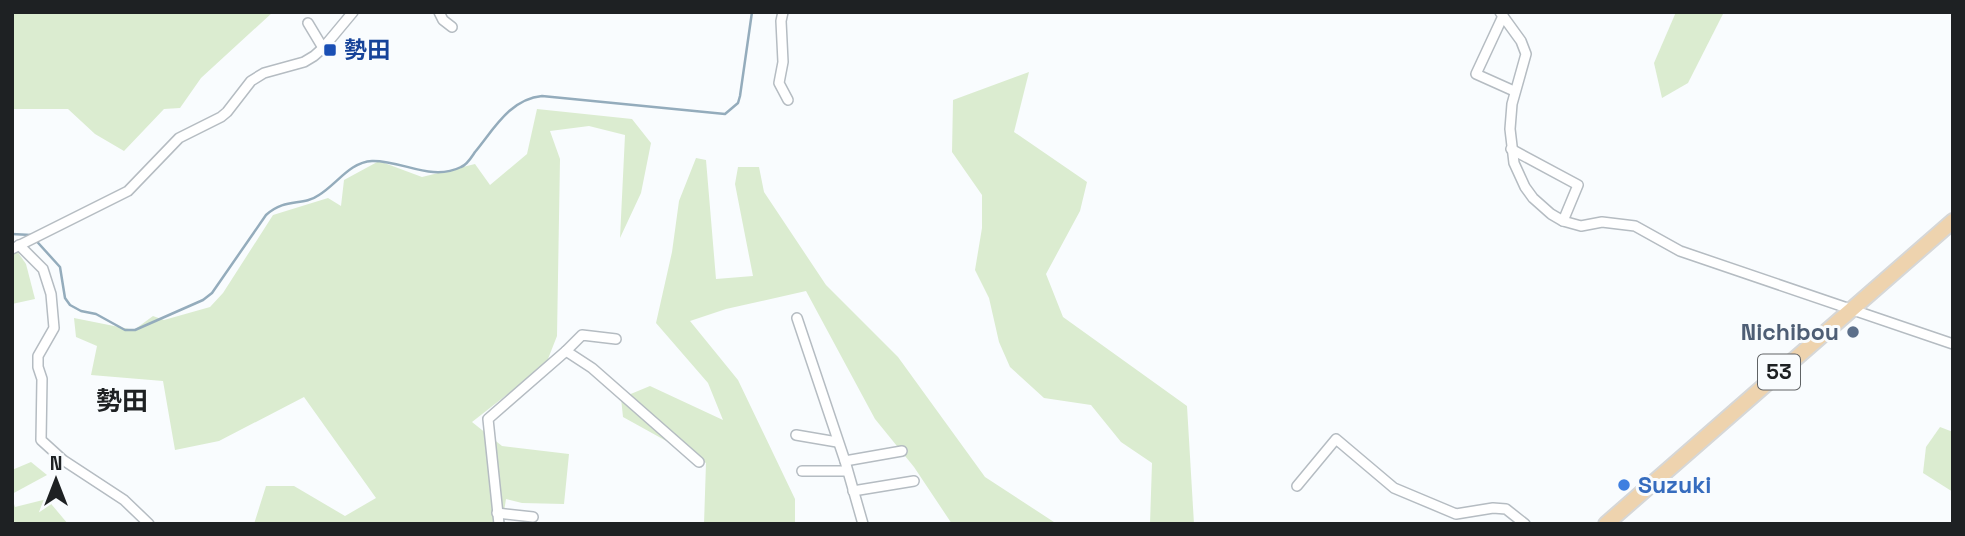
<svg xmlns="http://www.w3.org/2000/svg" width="1965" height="536" font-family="'Space Grotesk','Noto Sans JP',sans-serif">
<rect width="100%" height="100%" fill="#f9fcfe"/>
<g fill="#dbecd0">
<polygon points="12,12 273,12 201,78 180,108 164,109 124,151 95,134 68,109 12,109"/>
<polygon points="1676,12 1724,12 1688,83 1662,98 1654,63"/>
<polygon points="1029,72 1014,132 1087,182 1080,211 1046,274 1063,317 1187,406 1194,524 1150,524 1152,463 1121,442 1091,405 1044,398 1010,367 999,342 989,298 975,270 982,228 982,195 952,152 953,100"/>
<polygon points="537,109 632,119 651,143 641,193 620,238 625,135 589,126 550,131 560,159 557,336 546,364 472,422 502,446 569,454 564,504 522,503 506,499 502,524 254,524 266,486 294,486 345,516 376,498 304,397 219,441 175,450 163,381 91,375 97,346 76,337 74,318 134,330 153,316 164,320 210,307 223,293 273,215 328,198 341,206 344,180 379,161 422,177 475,164 490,185 527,154"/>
<polygon points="696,158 706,160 716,279 753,276 735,184 738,167 759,167 764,192 826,285 898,357 985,477 1057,524 952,524 914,467 875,419 806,291 726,309 690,321 738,380 795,499 795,524 704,524 706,463 623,417 621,398 650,386 723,420 708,383 656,323 672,252 679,201"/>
<polygon points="12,244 26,264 35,299 12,304"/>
<polygon points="1940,427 1953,432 1953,492 1923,473 1926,447"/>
<polygon points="31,462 47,475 12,494 12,470"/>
<polygon points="12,498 15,507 47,499 68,524 12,524"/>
</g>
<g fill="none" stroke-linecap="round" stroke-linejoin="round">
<path stroke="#94acbc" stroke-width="2.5" d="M12 234 31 235 60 267 65 298 70 305 81 311 96 314 125 330H135L203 300 212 293 266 215C286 197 302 207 319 195 337 184 350 162 372 161 402 160 431 182 461 167 467 165 471 158 475 152 494 129 510 99 542 96L725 114 738 103 740 96 752 12"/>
<defs>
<g id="minor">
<polyline points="439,12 443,20 452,27"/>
<polyline points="783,12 781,21 783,62 779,83 788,100"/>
<polyline points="1500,12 1521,41 1526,54 1512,104 1510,129 1514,163 1525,187 1533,198 1551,214 1563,221 1581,226 1602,222 1635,226 1680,251 1953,344"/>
<polyline points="1503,16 1476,74 1514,91"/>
<polyline points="308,23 323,48"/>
<polyline points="1511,149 1578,185 1563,221"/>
<polyline points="19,245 43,269 51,294 54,328 38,356 38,367 42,379 41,440 63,460 124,500 149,524"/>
<polyline points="12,249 128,191 179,138 221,117 227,112 251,81 264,73 304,62 314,56 323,48 353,12"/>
<polyline points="797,318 845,461 863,524"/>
<polyline points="616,339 582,335 566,351 592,368 699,462"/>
<polyline points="796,435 837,442"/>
<polyline points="845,461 902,451"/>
<polyline points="802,471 847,471"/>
<polyline points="1297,486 1336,439 1394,488 1456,514 1493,508 1506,509 1525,524"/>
<polyline points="853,491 914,481"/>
<polyline points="497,513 533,517"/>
<polyline points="499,524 488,419 566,351"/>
</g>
<polyline id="primary" points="1606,524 1953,221"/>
</defs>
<use href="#minor" stroke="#b5bcc2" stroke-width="12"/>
<use href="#primary" stroke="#d6d7d7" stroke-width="18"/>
<use href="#minor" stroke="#fff" stroke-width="9"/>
<use href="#primary" stroke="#eed3ae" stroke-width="14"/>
</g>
<rect fill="#1a4fb4" stroke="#f9fcfe" stroke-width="2.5" x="323" y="43" width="14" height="14" rx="3.5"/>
<circle fill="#5c6f8a" stroke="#f9fcfe" stroke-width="2.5" cx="1853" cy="332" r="7"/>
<circle fill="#3f7fe0" stroke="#f9fcfe" stroke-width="2.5" cx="1624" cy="485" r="7"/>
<g text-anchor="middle" stroke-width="6" stroke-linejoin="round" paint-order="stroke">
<rect fill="#f9fcfe" stroke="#606365" stroke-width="2" x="1758" y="354.5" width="42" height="35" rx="5"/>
<g font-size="21" font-weight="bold" fill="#1e2123">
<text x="1779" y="379">53</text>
</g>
<g font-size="23" font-weight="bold" fill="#164399" stroke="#f9fcfe" text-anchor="start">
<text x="344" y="58">勢田</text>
</g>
<g font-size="23" font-weight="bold" fill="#4e5e75" stroke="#f9fcfe" text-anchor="end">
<text x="1839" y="340">Nichibou</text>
</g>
<g font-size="23" font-weight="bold" fill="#366cbe" stroke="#f9fcfe" text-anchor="start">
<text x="1638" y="493">Suzuki</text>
</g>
<g font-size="26" font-weight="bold" fill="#1e2123" stroke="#f9fcfe">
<text x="122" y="410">勢田</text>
</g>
</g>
<rect width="1965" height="536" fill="none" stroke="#1e2123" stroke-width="28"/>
<g transform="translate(56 480)" stroke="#f9fcfe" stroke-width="5" paint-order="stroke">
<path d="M0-5L12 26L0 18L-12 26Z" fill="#1e2123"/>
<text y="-10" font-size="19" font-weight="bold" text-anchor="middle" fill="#1e2123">N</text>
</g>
</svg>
